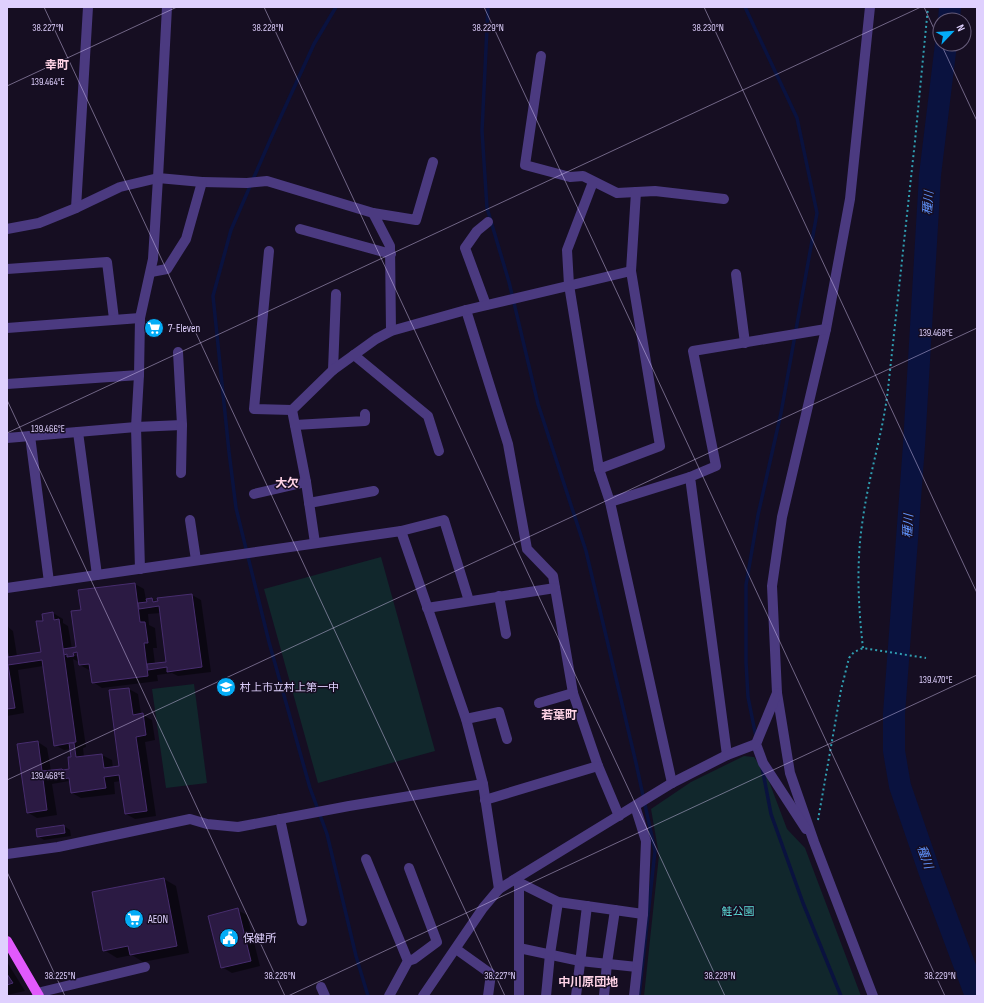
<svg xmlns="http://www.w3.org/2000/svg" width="984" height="1003" font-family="'Sofia Sans Condensed','Noto Sans JP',sans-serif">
<rect width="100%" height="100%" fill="#160e22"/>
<g fill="#11272c">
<polygon points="381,557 435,751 318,783 264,589"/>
<polygon points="194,684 207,783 166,788 152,689"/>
<polygon points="744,756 754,757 767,776 787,829 805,848 861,996 644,996 659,855 651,809 691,782"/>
</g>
<g fill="#0007" fill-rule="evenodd">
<path d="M135 584 144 589 146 600 152 599 159 603 192 595 201 600 211 672 178 676 172 673 157 675 158 681 102 688 93 682 91 670H89L80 665 79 662 73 659 86 747 83 748 84 757 102 755 112 760 113 768 121 766 129 689 138 694 141 714 152 720 155 740 145 742 156 816 135 819 126 814 121 781 114 782 115 794 81 798 72 793 69 781 52 784 57 815 37 818 27 812 38 742 47 748 51 771 70 770 72 758 71 749 64 750 55 745 43 666 18 670 24 713 7 716V624L9 628 13 631 17 656 42 653 44 621 43 615 53 613 63 619V623L68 626 72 649 77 648 82 610ZM161 613 168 662 155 664 153 648H157L155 628 149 625 148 614ZM72 651 78 655V657L71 653Z"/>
<polygon points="64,826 70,830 71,836 44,840 38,836 37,830"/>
<polygon points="164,879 176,886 189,953 143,962 132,955 117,958 104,950"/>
<polygon points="237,910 247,915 260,966 232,973 222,967"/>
<polygon points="7,962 25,991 7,995"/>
</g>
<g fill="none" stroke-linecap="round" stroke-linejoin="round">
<g stroke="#0a123f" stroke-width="3.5">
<polyline points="336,7 314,44 271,138 231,230 213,296 229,452 236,508 269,642 310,788 327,834 356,956 368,996"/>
<polyline points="488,7 482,131 487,208 509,282 538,404 586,551 636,763 655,851 639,996"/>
<polyline points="745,7 797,118 817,213 781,413 758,515 746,585 746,662 748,697 756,737"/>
<polyline points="762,767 771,814 803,903 841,996"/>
</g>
<g stroke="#0a123f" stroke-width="22">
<polyline points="949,20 950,7"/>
<polyline points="946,44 930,175 914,445 894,714 894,751 900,786 931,876 976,996"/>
</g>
</g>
<g fill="#2b1a43" stroke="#472d6e">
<polygon points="135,583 140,622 145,622 148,643 144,643 148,676 92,683 89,664 79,665 77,652 73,653 74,656 67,657 67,654 64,655 63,649 76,647 71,611 81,610 78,590"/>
<polygon points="192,594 202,667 167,672 167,667 148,670 147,664 166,662 159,606 139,609 138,603 147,602 146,599 152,598 153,602 158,601 157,598"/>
<polygon points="53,612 54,620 59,619 76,742 54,746 42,660 8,665 15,708 7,709 7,647 8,657 41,652 36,621 43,621 42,614"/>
<polygon points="129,688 133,715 143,713 146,735 136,737 147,811 125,814 119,775 104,777 106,788 71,793 69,778 63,779 63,776 43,779 47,810 27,813 17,744 38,741 42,771 62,769 63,770 69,769 68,757 71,757 69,743 74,743 76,757 102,754 104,768 119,766 109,690"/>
<polygon points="64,825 65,833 37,837 36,829"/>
<polygon points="164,878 177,946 130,955 128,946 103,951 92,892"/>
<polygon points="238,908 251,961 221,968 208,916"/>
<polygon points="7,974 13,983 7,985"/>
</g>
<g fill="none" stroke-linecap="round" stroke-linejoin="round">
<g stroke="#309fb2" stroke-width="2" stroke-dasharray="2 3" stroke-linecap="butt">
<path d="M863 648C858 605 856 561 863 518 869 474 883 433 888 389L915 141 928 7"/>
<polyline points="818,820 841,690 849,658 854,652 863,648 926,658"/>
</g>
<g stroke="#4b3a80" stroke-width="10">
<polyline points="870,7 850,199 826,329 782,517 772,586 777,693 790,773 814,842 873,996"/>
<polyline points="541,56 525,165 570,177 583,176 617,193 655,191 724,199"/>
<polyline points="202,182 247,183 267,181 373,213"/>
<polyline points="593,182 567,250 569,285 599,469 610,502 672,783"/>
<polyline points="76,208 88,7"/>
<polyline points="7,229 39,223 76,208 120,187 158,178 202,182 186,239 167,269 151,272"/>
<polyline points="300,229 391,254"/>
<polyline points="269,251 254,409 292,410"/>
<polyline points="7,269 107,262 114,319"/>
<polyline points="736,274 745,343"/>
<polyline points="486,305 465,248 477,231 488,222"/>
<polyline points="466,310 508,444 527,549 553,576 573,693 598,766 619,816"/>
<polyline points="7,328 140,318"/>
<polyline points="391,331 390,246 373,213 416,220 433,162"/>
<polyline points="354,355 428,416 439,451"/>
<polyline points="333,370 336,294"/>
<polyline points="7,384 139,375"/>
<polyline points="295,425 365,421 365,414"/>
<polyline points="78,432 97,575"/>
<polyline points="30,436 49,582"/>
<polyline points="7,438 136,427 182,425 178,352"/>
<polyline points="599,469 660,446 631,271 636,192"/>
<polyline points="181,473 182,425"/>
<polyline points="254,494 306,482"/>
<polyline points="610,502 690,477"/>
<polyline points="309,503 374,491"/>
<polyline points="190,520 196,560"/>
<polyline points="401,531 444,520 469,601"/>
<polyline points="315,543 306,482 292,410 333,370 376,339 391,331 466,310 631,271"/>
<polyline points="140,569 136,427 139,375 140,318 153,259 158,178 167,7"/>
<polyline points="7,588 401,531 466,719 483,784 499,889"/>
<polyline points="499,596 506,634"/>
<polyline points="427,608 555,588"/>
<polyline points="777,693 756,744 763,763 806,829"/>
<polyline points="539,703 573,693"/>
<polyline points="466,719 499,712 507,739"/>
<polyline points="727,755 690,477 716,466 693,351 826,329"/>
<polyline points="485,800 598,766"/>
<polyline points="280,819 302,921"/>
<polyline points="7,854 58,847 190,819 207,824 238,827 349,806 483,784"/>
<polyline points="366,859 408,961 389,996"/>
<polyline points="514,880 558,902 643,914"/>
<polyline points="519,948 580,961 637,967"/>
<polyline points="456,949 491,974 488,996"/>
<polyline points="408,961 414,959 437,942 409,868"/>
<polyline points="321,987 325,996"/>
<polyline points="37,993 145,967"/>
<polyline points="423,996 483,908 499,889 672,783 727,755 756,744"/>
<polyline points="519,996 519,882"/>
<polyline points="546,996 550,954 558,902"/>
<polyline points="576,996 587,906"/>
<polyline points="604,996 607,963 615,910"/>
<polyline points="634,996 643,914 646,841 635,806"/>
</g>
<polyline stroke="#e159fc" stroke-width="10" points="7,941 39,996"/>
</g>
<path fill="none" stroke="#dfd0fe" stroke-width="1" stroke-opacity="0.45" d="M44 7 505 996M264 7 725 996M484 7 945 996M704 7 977 593M924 7 940 42M941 44 977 121M7 86 177 7M7 400 285 996M7 433 921 7M7 780 977 328M7 872 65 996M288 996 977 675"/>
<defs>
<symbol id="supermarket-disc" viewBox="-11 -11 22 22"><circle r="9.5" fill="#04acf6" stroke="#160e22"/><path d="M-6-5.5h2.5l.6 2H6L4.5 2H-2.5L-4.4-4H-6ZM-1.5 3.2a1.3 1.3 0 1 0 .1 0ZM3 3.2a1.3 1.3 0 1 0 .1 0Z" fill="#fff"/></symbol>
<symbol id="school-disc" viewBox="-11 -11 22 22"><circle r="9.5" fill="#04acf6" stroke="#160e22"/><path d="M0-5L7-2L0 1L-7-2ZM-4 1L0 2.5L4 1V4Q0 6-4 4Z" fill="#fff"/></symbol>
<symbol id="civic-disc" viewBox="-11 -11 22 22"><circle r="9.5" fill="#04acf6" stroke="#160e22"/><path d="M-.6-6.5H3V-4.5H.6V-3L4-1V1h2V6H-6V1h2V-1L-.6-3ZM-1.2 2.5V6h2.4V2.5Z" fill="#fff"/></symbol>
</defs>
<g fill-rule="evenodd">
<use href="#supermarket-disc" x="143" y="317" width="22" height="22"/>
<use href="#school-disc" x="215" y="676" width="22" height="22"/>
<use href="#supermarket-disc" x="123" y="908" width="22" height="22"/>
<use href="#civic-disc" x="218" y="927" width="22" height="22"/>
</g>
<g text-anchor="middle" stroke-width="3" stroke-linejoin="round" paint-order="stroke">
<g font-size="11" fill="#dfd0fe" stroke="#160e22" text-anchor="start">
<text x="168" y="332">7-Eleven</text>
<text x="240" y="691">村上市立村上第一中</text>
<text x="148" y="923">AEON</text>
<text x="243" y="942">保健所</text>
</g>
<g font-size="11" fill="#5dddd8" stroke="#160e22">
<text x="738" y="915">鮭公園</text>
</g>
<g font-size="12" font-weight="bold" fill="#fed2e5" stroke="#160e22">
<text x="57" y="69">幸町</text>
<text x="287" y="487">大欠</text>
<text x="559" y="719">若葉町</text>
<text x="588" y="986">中川原団地</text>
</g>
<g font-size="12" font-style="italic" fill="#6093fc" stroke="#160e22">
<text transform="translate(928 203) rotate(-85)" y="4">種川</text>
<text transform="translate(908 526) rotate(-87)" y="4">種川</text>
<text transform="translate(925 857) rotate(70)" y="4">種川</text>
</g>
</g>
<g font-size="10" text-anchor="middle" fill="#dfd0fe" stroke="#160e22" stroke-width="3" stroke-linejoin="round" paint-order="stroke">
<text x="48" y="31">38.227°N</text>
<text x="268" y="31">38.228°N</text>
<text x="488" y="31">38.229°N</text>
<text x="708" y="31">38.230°N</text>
<text x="48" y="85">139.464°E</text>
<text x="936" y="336">139.468°E</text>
<text x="48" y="432">139.466°E</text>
<text x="936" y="683">139.470°E</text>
<text x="48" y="779">139.468°E</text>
<text x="280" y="979">38.226°N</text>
<text x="720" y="979">38.228°N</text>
<text x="60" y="979">38.225°N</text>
<text x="500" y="979">38.227°N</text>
<text x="940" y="979">38.229°N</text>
</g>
<rect width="984" height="1003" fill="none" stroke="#dfd0fe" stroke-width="16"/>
<g transform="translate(952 32) rotate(65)"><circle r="19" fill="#160e22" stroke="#665c7a"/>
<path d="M0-3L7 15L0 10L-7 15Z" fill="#04acf6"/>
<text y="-6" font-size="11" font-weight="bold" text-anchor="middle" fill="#dfd0fe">N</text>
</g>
</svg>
